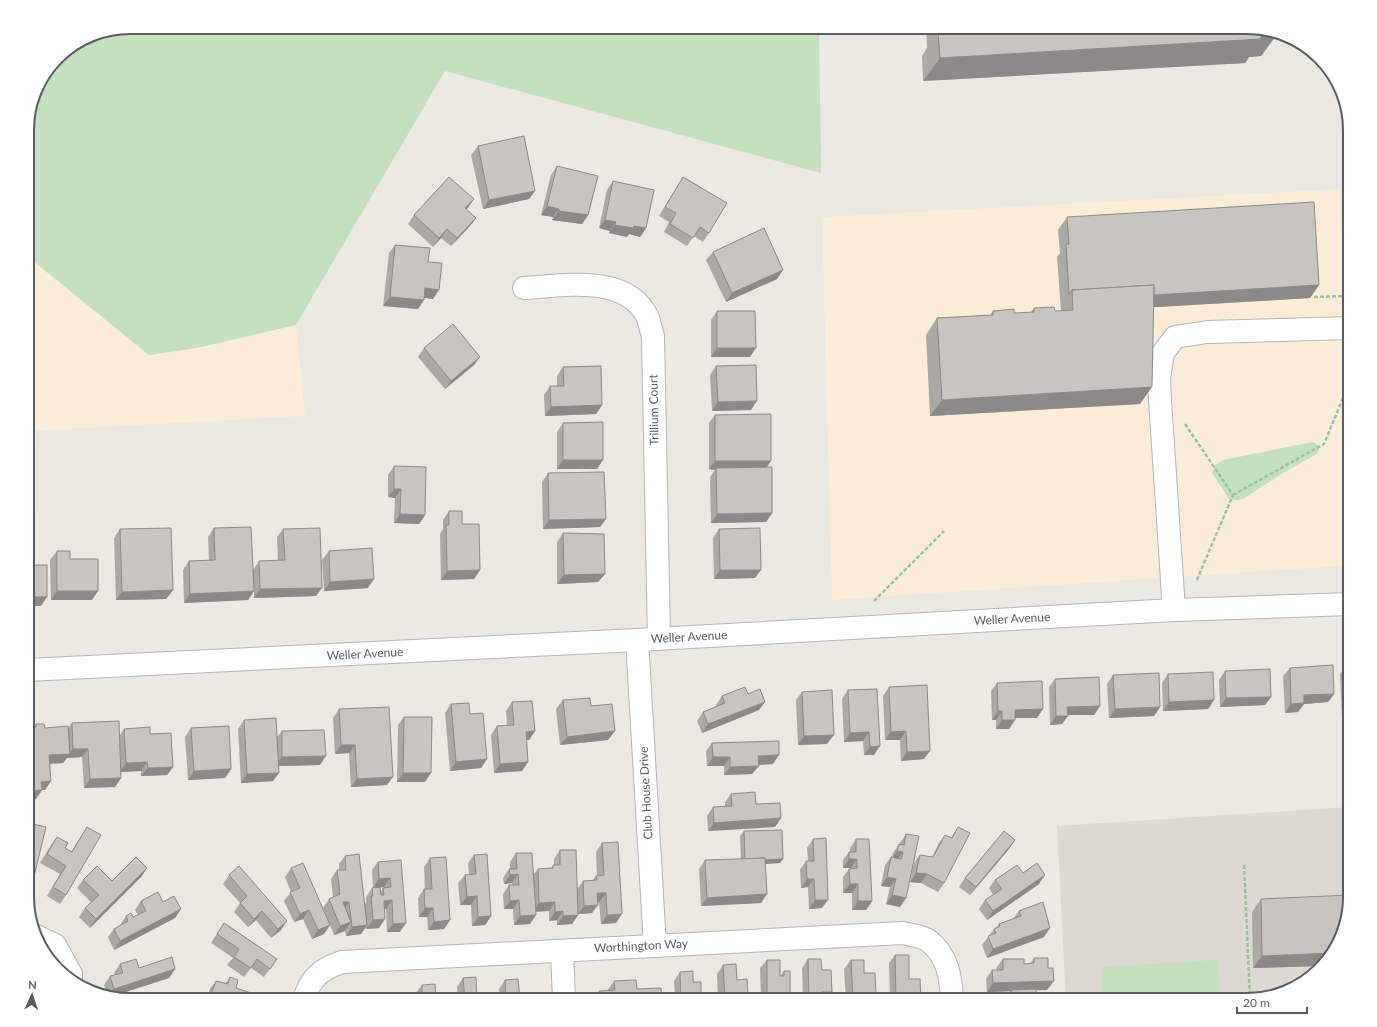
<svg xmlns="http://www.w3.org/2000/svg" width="1377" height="1027" font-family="Lato,sans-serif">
<rect width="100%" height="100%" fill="#ebe7e1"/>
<g fill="#faecd7">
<polygon points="1339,189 1350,369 1350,554 1341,566 832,600 822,217"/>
<polygon points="27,256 149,355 296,325 305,416 27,431"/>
</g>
<polygon fill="#ddd8d2" points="1350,807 1350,897 1329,960 1292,989 1247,1000 1066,1000 1057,826"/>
<g fill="#c4e0bf">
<polygon points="130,27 819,27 821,173 445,71 296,325 197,348 149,355 27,256 27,123 38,84 62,53 91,35"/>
<polygon points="1313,442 1318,445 1319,448 1317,454 1283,473 1243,499 1238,500 1229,499 1212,473 1215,465 1223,460"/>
<polygon points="1218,960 1221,1000 1103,1000 1101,967"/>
</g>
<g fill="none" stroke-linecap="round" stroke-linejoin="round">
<defs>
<g id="minor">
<path d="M524 288C563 286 627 273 648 318 650 324 651 331 653 336L659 639"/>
<polyline points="1174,610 1160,400 1159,378 1163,353 1175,337 1207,332 1350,328"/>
<polyline points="637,640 655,946"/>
<polyline points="27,670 637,640 1174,610 1350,604"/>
<polyline points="36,936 55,945 71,974 71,981"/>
<polyline points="562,951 564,1000"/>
<path d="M304 1000C310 978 321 969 342 962L903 933C910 935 923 936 929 941 948 956 951 978 952 1000"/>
</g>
</defs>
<use href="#minor" stroke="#b1b4b7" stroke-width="24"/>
<g stroke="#9bc3a0" stroke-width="2.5" stroke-dasharray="4 2" stroke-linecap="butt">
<polyline points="1314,297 1347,296"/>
<polyline points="1185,424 1233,495 1196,582"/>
<polyline points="1233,495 1324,444 1345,393 1350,388"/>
<polyline points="874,601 944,531"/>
<polyline points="1244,865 1250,999"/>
</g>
<use href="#minor" stroke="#fff" stroke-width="22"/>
</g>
<g fill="#aca9a5">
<polygon points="926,27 1247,27 1278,33 1261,56 1249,57 1245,63 923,81 922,56 927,48"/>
<polygon points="478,146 535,191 529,199 483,209 471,155"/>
<polygon points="557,166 588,215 582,224 552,220 553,217 541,215 551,175"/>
<polygon points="683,177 709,233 703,242 694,236 687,246 664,232 669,222 659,216"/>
<polygon points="613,181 646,228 640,237 629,234 627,237 609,233 610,231 599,228 607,190"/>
<polygon points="466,209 476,218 470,226 451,246 441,238 433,247 408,224 414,215"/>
<polygon points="1067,217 1319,285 1310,298 1153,307 1140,404 930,416 926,335 937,318 990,315 993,311 1014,313 1031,312 1034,308 1055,311 1061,311 1057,257 1060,253 1058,230"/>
<polygon points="395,245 428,262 433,299 424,298 418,309 383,306 389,253"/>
<polygon points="713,252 777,279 726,302 706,260"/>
<polygon points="717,311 750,357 711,357 711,320"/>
<polygon points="424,348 474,365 445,389 418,357"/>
<polygon points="716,366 751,410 712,411 710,375"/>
<polygon points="563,367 602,405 596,414 545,416 544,395 550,386 557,386 557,376"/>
<polygon points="715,415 766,467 772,513 766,522 711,523 710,477 715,470 709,469 709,423"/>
<polygon points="563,423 597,469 557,469 557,432"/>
<polygon points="394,466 425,515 419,524 394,523 395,498 388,497 388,475"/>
<polygon points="548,473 606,519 600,527 543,529 542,482"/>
<polygon points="449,511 462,524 480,570 474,579 441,580 440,534 443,529 443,520"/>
<polygon points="214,528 254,589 253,570 259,561 278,560 277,537 283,529 316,596 254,598 254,591 248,600 184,603 183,570 189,561 209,560 208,537"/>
<polygon points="120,529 173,590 166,599 116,600 114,538"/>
<polygon points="719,529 755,578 714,579 713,538"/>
<polygon points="563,533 605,574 598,582 557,584 557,542"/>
<polygon points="57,551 70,559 92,600 51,600 50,560"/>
<polygon points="329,551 368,588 324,591 322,560"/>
<polygon points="1346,665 1350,665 1350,718 1342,718 1340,674"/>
<polygon points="1290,668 1334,694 1328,702 1304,704 1298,712 1285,713 1283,676"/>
<polygon points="1225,671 1271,697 1265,705 1220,707 1219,680"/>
<polygon points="1168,674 1214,700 1208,709 1163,711 1162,683"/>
<polygon points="1113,675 1160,707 1154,716 1109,718 1107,684"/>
<polygon points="1055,679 1100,706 1094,715 1068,715 1062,724 1050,725 1049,687"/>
<polygon points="997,683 1037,718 1015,718 1009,729 996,729 996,720 992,720 991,691"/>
<polygon points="889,687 924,759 901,761 900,740 885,740 883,696"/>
<polygon points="877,689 874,755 864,755 863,741 844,742 842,699 848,690"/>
<polygon points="802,692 827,744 798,745 796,700"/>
<polygon points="748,694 759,710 702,733 697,721 703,712 717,707 716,705 722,696"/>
<polygon points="563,700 591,706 608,740 560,745 556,709"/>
<polygon points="512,702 535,731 529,740 527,740 528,762 522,771 494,773 491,735 497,726 507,726 506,711"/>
<polygon points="451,704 470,714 487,759 481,768 450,771 445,713"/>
<polygon points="339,709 387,785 351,787 349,753 335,754 333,718"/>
<polygon points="404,717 425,782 397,782 398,725"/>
<polygon points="244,720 277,737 282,731 320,765 279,766 273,781 241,783 238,729"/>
<polygon points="72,723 120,735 124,729 150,734 173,767 167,775 141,776 141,771 121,772 121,778 115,787 84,788 82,757 67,758 63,763 50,764 45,790 42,790 36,799 34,727 36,724 45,728 68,728"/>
<polygon points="191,728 231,769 225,778 188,780 185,737"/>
<polygon points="712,743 773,764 758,765 752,774 724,775 724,766 707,766 706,751"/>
<polygon points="731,794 756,804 781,818 775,827 708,831 707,816 713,807 725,807 725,802"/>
<polygon points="87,827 66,895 60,904 47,896 60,874 40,863 51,845 57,837 65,848 71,852 81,836"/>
<polygon points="958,827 944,883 938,892 921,883 910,882 914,863 920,855 932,857 939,843 945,835 951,838"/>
<polygon points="744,831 783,859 780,863 765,864 761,903 701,906 699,869 705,860 741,859 740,836"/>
<polygon points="906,834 906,898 900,907 886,904 890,887 881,886 885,865 891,857 892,857 893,853 899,844 900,845 900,843"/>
<polygon points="813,839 822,908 809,909 808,887 801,888 800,870 806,861 808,861 807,848"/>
<polygon points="856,839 872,901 866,910 852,910 852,893 843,893 843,877 849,869 851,868 843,868 843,860 849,852 850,852 850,848"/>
<polygon points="1015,840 1009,849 970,895 959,887 965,878"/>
<polygon points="602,843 616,923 601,924 599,902 598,902 592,913 578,914 578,915 572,924 557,925 557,920 549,921 549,911 536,911 530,924 514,925 513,909 504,909 503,894 509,885 512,885 512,883 504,884 503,878 509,869 510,869 510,862 516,853 533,875 538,869 551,868 554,865 554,859 560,850 577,889 583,881 593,880 596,876 597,876 596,852"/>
<polygon points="474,855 491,916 485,925 472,926 471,905 460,905 458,883 465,875 469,874 468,863"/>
<polygon points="345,856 365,904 366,902 366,897 372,888 381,892 383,888 384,888 384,887 373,888 372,870 378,862 401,860 400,932 387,932 386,909 384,909 379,928 366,929 366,927 361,934 346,936 345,931 334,935 330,925 324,934 312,939 303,919 294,922 284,901 291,892 285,877 291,868 329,923 323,908 329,899 333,897 331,879 337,870 339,870 339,864"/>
<polygon points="430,858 450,920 444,929 428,930 427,917 419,917 418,898 424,889 425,889 424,867"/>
<polygon points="147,868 141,877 90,928 79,917 85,908 91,902 77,888 83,880 112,881"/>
<polygon points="1023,873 1039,884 987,920 979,909 985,900 993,895 989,888 995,880"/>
<polygon points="229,875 281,930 271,938 256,920 248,927 234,912 240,903 223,884"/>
<polygon points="1261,899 1329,960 1321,966 1253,968 1252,912"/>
<polygon points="141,901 163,902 181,909 175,918 114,950 108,937 114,929 120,925 126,916 133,917 138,915 135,910"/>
<polygon points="1019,911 1044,937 987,958 982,945 994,929 996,928 999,924 1014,918"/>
<polygon points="224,923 277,959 264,977 251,968 244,977 227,965 233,958 211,943"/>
<polygon points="895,955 909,979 921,1000 890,1000 889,963"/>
<polygon points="1034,958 1047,990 1036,990 1037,1000 1005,1000 1005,999 1010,991 987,992 986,979 992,970 997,970 996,968 1003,959 1024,964 1030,964"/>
<polygon points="808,959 822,970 826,1000 803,1000 802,968"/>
<polygon points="767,960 780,976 784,971 790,1000 761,1000 760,968"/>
<polygon points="851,960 864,973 876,995 873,1000 846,1000 844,969"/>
<polygon points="120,964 139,968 175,969 169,978 110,997 108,996 104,985 110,976 115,975 114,973"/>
<polygon points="723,965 737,980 748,996 745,1000 718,1000 717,974"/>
<polygon points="680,972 693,982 701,1000 675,1000 674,981"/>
<polygon points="230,977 236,988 272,1000 206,1000 210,989 216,981 225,984"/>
<polygon points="463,978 477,999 487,1000 458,1000 457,987"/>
<polygon points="505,980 520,1000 500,1000 499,989"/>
<polygon points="614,981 637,989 662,1000 593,1000 599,991 608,991 608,990"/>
<polygon points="422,985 436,999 443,1000 416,1000 415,994"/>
<polygon points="142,995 164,1000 139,1000"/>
</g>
<g fill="#8c8986">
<polygon points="1278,33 1261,56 1249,57 1245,63 923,81 940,58"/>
<polygon points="535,191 529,199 483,209 489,200"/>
<polygon points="474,199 468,208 459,217 465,208"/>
<polygon points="547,206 559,209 553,217 541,215"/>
<polygon points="559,211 588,215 582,224 552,220"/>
<polygon points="476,218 470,226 451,246 457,238"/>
<polygon points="605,220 616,222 610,231 599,228"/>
<polygon points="615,225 634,226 646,228 640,237 629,234 627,237 609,233"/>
<polygon points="447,229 441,238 433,247 439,238"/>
<polygon points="783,270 777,279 726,302 732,293"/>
<polygon points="1319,285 1310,298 1142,308 1151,295"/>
<polygon points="425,288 439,290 433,299 419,297"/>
<polygon points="390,297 424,300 418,309 383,306"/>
<polygon points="717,348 756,348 750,357 711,357"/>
<polygon points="480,357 474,365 445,389 451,381"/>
<polygon points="1152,387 1140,404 930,416 942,400"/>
<polygon points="757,401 751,410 712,411 718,402"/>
<polygon points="602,405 596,414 545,416 551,407"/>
<polygon points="563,460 603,460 597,469 557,469"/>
<polygon points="715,461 771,461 765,470 716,468 715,470 709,469"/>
<polygon points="394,489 401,489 395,498 388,497"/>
<polygon points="772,513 766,522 711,523 717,514"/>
<polygon points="400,514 425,515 419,524 394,523"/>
<polygon points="606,519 600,527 543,529 549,520"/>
<polygon points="480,570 474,579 441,580 447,571"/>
<polygon points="720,570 761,570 755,578 714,579"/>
<polygon points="605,574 598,582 557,584 564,575"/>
<polygon points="374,579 368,588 324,591 330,582"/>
<polygon points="322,588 316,596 254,598 260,589"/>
<polygon points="173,590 166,599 116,600 122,592"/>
<polygon points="57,591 98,591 92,600 51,600"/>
<polygon points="254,591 248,600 184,603 190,594"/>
<polygon points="27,597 47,597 41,606 27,606"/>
<polygon points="1334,694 1328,702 1304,704 1298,712 1285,713 1291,704 1304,695"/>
<polygon points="1271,697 1265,705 1220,707 1226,698"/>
<polygon points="1214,700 1208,709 1163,711 1169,702"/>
<polygon points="765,702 759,710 702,733 708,724"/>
<polygon points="1100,706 1094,715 1061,715 1067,707"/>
<polygon points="1160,707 1154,716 1109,718 1115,709"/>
<polygon points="1043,709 1037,718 1008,718 1015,710"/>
<polygon points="1348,710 1350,710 1350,718 1342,718"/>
<polygon points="998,711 1002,711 996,720 992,720"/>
<polygon points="1056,716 1068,716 1062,724 1050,725"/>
<polygon points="1002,720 1015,720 1009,729 996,729"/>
<polygon points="535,731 529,740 520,740 526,732"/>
<polygon points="615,731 608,740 560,745 567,737"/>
<polygon points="906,731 900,740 885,740 891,732"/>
<polygon points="869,732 863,741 844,742 850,733"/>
<polygon points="834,735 827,744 798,745 804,736"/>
<polygon points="341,745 355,745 349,753 335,754"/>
<polygon points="880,746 874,755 864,755 870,747"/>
<polygon points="73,749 88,749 82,757 67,758 63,763 43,764 49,755 69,754"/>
<polygon points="930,751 924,759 901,761 907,752"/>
<polygon points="779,755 773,764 752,765 758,756"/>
<polygon points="326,756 320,765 276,766 282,757"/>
<polygon points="713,757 730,757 724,766 707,766"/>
<polygon points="487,759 481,768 450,771 456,762"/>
<polygon points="147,762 141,771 120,772 126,763"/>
<polygon points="528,762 522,771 494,773 500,764"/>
<polygon points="759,766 752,774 724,775 730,767"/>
<polygon points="173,767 167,775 141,776 148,768"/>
<polygon points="231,769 225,778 188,780 194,771"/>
<polygon points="279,773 273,781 241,783 247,774"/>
<polygon points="403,773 431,773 425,782 397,782"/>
<polygon points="393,777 387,785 351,787 357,779"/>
<polygon points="121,778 115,787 84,788 90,779"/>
<polygon points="51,781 45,790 35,790 41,782"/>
<polygon points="42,790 36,799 27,799 27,791"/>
<polygon points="781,818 775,827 708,831 714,823"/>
<polygon points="1015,840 1009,849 970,895 976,887"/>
<polygon points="897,851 903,852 896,861 891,860"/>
<polygon points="783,859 780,863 741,865 745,860"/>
<polygon points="849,859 857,859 851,868 843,868"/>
<polygon points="147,868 141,877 90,928 96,919"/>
<polygon points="916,873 927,874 921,883 910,882"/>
<polygon points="518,874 512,883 504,884 510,875"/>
<polygon points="1045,875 1039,884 987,920 993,911"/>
<polygon points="887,877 896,879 890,887 881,886"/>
<polygon points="390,878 384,887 373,888 379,879"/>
<polygon points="807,879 814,879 808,887 801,888"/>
<polygon points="850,884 858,884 852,893 843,893"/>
<polygon points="27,892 30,893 27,897"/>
<polygon points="597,893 606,893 599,902 591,902"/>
<polygon points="767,894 761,903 701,906 707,898"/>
<polygon points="892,895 906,898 900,907 886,904"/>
<polygon points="477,896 471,905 460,905 467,897"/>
<polygon points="392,900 386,909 378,910 384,901"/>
<polygon points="519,900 513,909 504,909 510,901"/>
<polygon points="815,900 828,900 822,908 809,909"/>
<polygon points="858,901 872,901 866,910 852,910"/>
<polygon points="343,902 349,902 343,911"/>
<polygon points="555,902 549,911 533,912 539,903"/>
<polygon points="598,905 592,913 578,914 584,906"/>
<polygon points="425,908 433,908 427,917 419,917"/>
<polygon points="181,909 175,918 114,950 120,941"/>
<polygon points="309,910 303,919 294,922 300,914"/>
<polygon points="262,911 256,920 248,927 254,919"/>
<polygon points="563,911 557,920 549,921 555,912"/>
<polygon points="622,914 616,923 601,924 607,915"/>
<polygon points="536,915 530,924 514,925 520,916"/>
<polygon points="578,915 572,924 557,925 563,916"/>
<polygon points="491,916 485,925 472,926 478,917"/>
<polygon points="385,919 379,928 366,929 373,920"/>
<polygon points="450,920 444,929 428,930 434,922"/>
<polygon points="287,921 281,930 271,938 278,929"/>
<polygon points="351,922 345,931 334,935 340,926"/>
<polygon points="406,923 400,932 387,932 393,924"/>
<polygon points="330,925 324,934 312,939 318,930"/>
<polygon points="367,925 361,934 346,936 352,927"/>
<polygon points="1050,928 1044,937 987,958 993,949"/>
<polygon points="1332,953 1329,960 1321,966 1253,968 1262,956"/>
<polygon points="175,969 169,978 110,997 109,996 114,989"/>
<polygon points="1054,981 1047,990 987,992 993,983"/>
<polygon points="822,992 832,992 826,1000 816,1000"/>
<polygon points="876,995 873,1000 863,1000 866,996"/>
<polygon points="738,996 748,996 745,1000 735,1000"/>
</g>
<g fill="#c8c4c0" stroke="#8c8986">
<polygon points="944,27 1247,27 1278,32 1278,33 1261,34 1261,39 940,58 938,33 944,33"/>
<polygon points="524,136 535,191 489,200 478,146"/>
<polygon points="557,166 598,176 588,215 559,211 559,209 547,206"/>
<polygon points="449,177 474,199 465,208 476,218 457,238 447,229 439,238 414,215"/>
<polygon points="683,177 727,203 709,233 700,227 693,238 670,224 676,213 665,207"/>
<polygon points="613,181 654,190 646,228 634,226 633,228 615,225 616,222 605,220"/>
<polygon points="1314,202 1319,285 1154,295 1154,285 1072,290 1069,294 1066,244 1069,244 1067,217"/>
<polygon points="764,228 783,270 732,293 713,252"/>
<polygon points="395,245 430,248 428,262 442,263 439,290 425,288 424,300 390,297"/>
<polygon points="1154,285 1152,387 942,400 937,318 993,315 993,311 1014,309 1014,313 1034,312 1034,308 1054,307 1055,311 1073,310 1072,290"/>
<polygon points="717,311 755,311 756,348 717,348"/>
<polygon points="453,324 480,357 451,381 424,348"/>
<polygon points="756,365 757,401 718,402 716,366"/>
<polygon points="601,366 602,405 551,407 550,386 564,386 563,367"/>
<polygon points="771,414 771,461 715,461 715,415"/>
<polygon points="603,422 603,460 563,460 563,423"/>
<polygon points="394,466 426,467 425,515 400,514 401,489 394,489"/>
<polygon points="772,467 772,513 717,514 716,468"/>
<polygon points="604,472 606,519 549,520 548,473"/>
<polygon points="449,511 462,511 462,524 479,524 480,570 447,571 446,525 449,525"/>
<polygon points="251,527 254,591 190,594 189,561 215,560 214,528"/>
<polygon points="171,528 173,590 122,592 120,529"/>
<polygon points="320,528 322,588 260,589 259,561 285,560 283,529"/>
<polygon points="760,528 761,570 720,570 719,529"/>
<polygon points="563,533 604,534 605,574 564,575"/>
<polygon points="372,548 374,579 330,582 329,551"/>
<polygon points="57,551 70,551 70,559 98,559 98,591 57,591"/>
<rect x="27" y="565" width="20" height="32"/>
<polygon points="1333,665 1334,694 1304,695 1304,703 1291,704 1290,668"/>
<polygon points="1346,665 1350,665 1350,710 1348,710"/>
<polygon points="1270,669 1271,697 1226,698 1225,671"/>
<polygon points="1213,672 1214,700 1169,702 1168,674"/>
<polygon points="1159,673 1160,707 1115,709 1113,675"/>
<polygon points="1099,677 1100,706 1067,707 1068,716 1056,716 1055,679"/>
<polygon points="1042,681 1043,709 1015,710 1015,720 1002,720 1002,711 998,711 997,683"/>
<polygon points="927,685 930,751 907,752 906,731 891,732 889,687"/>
<polygon points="745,687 748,694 760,689 765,702 708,724 703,712 725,703 722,696"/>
<polygon points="877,689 880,746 870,747 869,732 850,733 848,690"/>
<polygon points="832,690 834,735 804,736 802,692"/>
<polygon points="590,698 591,706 612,704 615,731 567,737 563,700"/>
<polygon points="532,701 535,731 526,732 528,762 500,764 497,726 514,725 512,702"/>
<polygon points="469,703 470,714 483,713 487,759 456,762 451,704"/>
<polygon points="389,707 393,777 357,779 355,745 341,745 339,709"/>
<polygon points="404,717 432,717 431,773 403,773"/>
<polygon points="276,718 279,773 247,774 244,720"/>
<polygon points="119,721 121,778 90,779 88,749 73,749 72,723"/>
<polygon points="36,724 44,724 45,728 68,726 70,754 49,755 51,781 41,782 42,790 27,791 27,728 36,727"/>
<polygon points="229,726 231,769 194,771 191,728"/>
<polygon points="150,727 150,734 171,733 173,767 148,768 147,762 126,763 124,729"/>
<polygon points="324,730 326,756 282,757 282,731"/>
<polygon points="779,741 779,755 758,756 759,766 730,767 730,757 713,757 712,743"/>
<polygon points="755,792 756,804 780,803 781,818 714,823 713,807 732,806 731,794"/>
<polygon points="29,823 46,827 30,893 27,892 27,829"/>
<polygon points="87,827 101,835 66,895 53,887 66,866 47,854 57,837 68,843 65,848 72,852"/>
<polygon points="958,827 970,833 944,883 927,874 916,873 920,855 933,857 945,835 952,838"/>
<polygon points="782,830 783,859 765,860 765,858 745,859 744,831"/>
<polygon points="1004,831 1015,840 976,887 965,878"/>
<polygon points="906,834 919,836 906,898 892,895 896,879 887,877 891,857 901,859 903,852 897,851 899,844 904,845"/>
<polygon points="826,838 828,900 815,900 814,879 807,879 806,861 814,861 813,839"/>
<polygon points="856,839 869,839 872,901 858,901 858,884 850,884 849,869 857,868 857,859 849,859 849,852 856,852"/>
<polygon points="618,842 622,914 607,915 606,893 597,893 598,905 584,906 583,881 597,880 596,876 604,875 602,843"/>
<polygon points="560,850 576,850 578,915 563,916 563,911 555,912 555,902 539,903 538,869 553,868 553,865 560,865"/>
<polygon points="516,853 532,853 536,915 520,916 519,900 510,901 509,885 519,885 518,874 510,875 509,869 517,869"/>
<polygon points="359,854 367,925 352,927 349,902 343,902 351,922 340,926 329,899 340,894 337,870 346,870 345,856"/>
<polygon points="487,854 491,916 478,917 477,896 467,897 465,875 476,874 474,855"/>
<polygon points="136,857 147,868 96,919 85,908 99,895 83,880 97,866 112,881"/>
<polygon points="446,857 450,920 434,922 433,908 425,908 424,889 432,889 430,858"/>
<polygon points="765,858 767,894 707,898 705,860"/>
<polygon points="401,860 406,923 393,924 392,900 384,901 385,919 373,920 371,896 373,896 372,888 380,887 381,895 384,895 383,888 391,887 390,878 379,879 378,862"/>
<polygon points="303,863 330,925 318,930 309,910 300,914 290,892 300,888 291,868"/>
<polygon points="1037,863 1045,875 993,911 985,900 1002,889 995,880 1017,865 1023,873"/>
<polygon points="239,866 287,921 278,929 262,911 254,919 240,903 247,896 229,875"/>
<polygon points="158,892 163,902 174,896 181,909 120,941 114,929 128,921 126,916 131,913 133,917 146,911 141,901"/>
<polygon points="1350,895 1344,930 1332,953 1262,956 1261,899"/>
<polygon points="1043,902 1050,928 993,949 988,936 996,933 994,929 1000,926 999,924 1021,916 1019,911"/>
<polygon points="224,923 277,959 270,969 257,959 251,968 234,957 239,949 217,934"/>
<polygon points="895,955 909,955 909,979 920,979 921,1000 896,1000"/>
<polygon points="172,957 175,969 114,989 110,976 123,973 120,964 136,959 139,968"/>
<polygon points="1034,958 1048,958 1048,968 1053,968 1054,981 993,983 992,970 1003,970 1003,959 1024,959 1024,964 1034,963"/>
<polygon points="808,959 821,959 822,970 831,970 832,992 822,992 822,1000 809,1000"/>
<polygon points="767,960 780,960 780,976 784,976 784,971 790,971 790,1000 767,1000"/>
<polygon points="851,960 864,960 864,973 875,973 876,995 866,996 866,1000 853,1000"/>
<polygon points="736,964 737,980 747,979 748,996 738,996 738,1000 725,1000 723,965"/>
<polygon points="693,971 693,982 701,982 701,1000 681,1000 680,972"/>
<polygon points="230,977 238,980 236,988 272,1000 233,999 233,1000 209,1000 216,981 228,984"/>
<polygon points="476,977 477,999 487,998 487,1000 465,1000 463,978"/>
<polygon points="518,979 520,1000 506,1000 505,980"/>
<polygon points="636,980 637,989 661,988 662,1000 599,1000 599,991 615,990 614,981"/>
<polygon points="435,984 436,999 443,999 443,1000 422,1000 422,985"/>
<polygon points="1036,989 1037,1000 1011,1000 1011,990"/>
<polygon points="163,994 164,1000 143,1000 142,995"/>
<polygon points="377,998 378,1000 356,1000 356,999"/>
</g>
<g text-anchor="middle" stroke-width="4" stroke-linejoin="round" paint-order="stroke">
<g font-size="12" fill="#595d60" stroke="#fff">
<text transform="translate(654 410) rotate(-91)" y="4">Trillium Court</text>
<text transform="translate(1012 619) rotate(-3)" y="4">Weller Avenue</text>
<text transform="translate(689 637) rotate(-3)" y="4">Weller Avenue</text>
<text transform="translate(365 654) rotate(-3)" y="4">Weller Avenue</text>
<text transform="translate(646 793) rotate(-93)" y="4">Club House Drive</text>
<text transform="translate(641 946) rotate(-3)" y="4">Worthington Way</text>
</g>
</g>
<path d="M0 0H1377V1027H0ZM130 34H1247A96 96 0 0 1 1343 130V897A96 96 0 0 1 1247 993H130A96 96 0 0 1 34 897V130A96 96 0 0 1 130 34Z" fill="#fff" fill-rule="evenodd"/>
<path fill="none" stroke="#595d60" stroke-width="2" d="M130 34H1247A96 96 0 0 1 1343 130V897A96 96 0 0 1 1247 993H130A96 96 0 0 1 34 897V130A96 96 0 0 1 130 34Z"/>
<g transform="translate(32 995) rotate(3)" stroke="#ffffff" stroke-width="3" paint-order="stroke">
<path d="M0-3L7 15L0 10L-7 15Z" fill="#595d60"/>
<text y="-6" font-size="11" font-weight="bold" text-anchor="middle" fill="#595d60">N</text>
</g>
<path d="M1237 1007v6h70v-6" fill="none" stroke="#595d60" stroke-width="2"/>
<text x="1243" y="1007" font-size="12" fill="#595d60" stroke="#ffffff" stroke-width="3" paint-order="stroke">20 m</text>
</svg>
